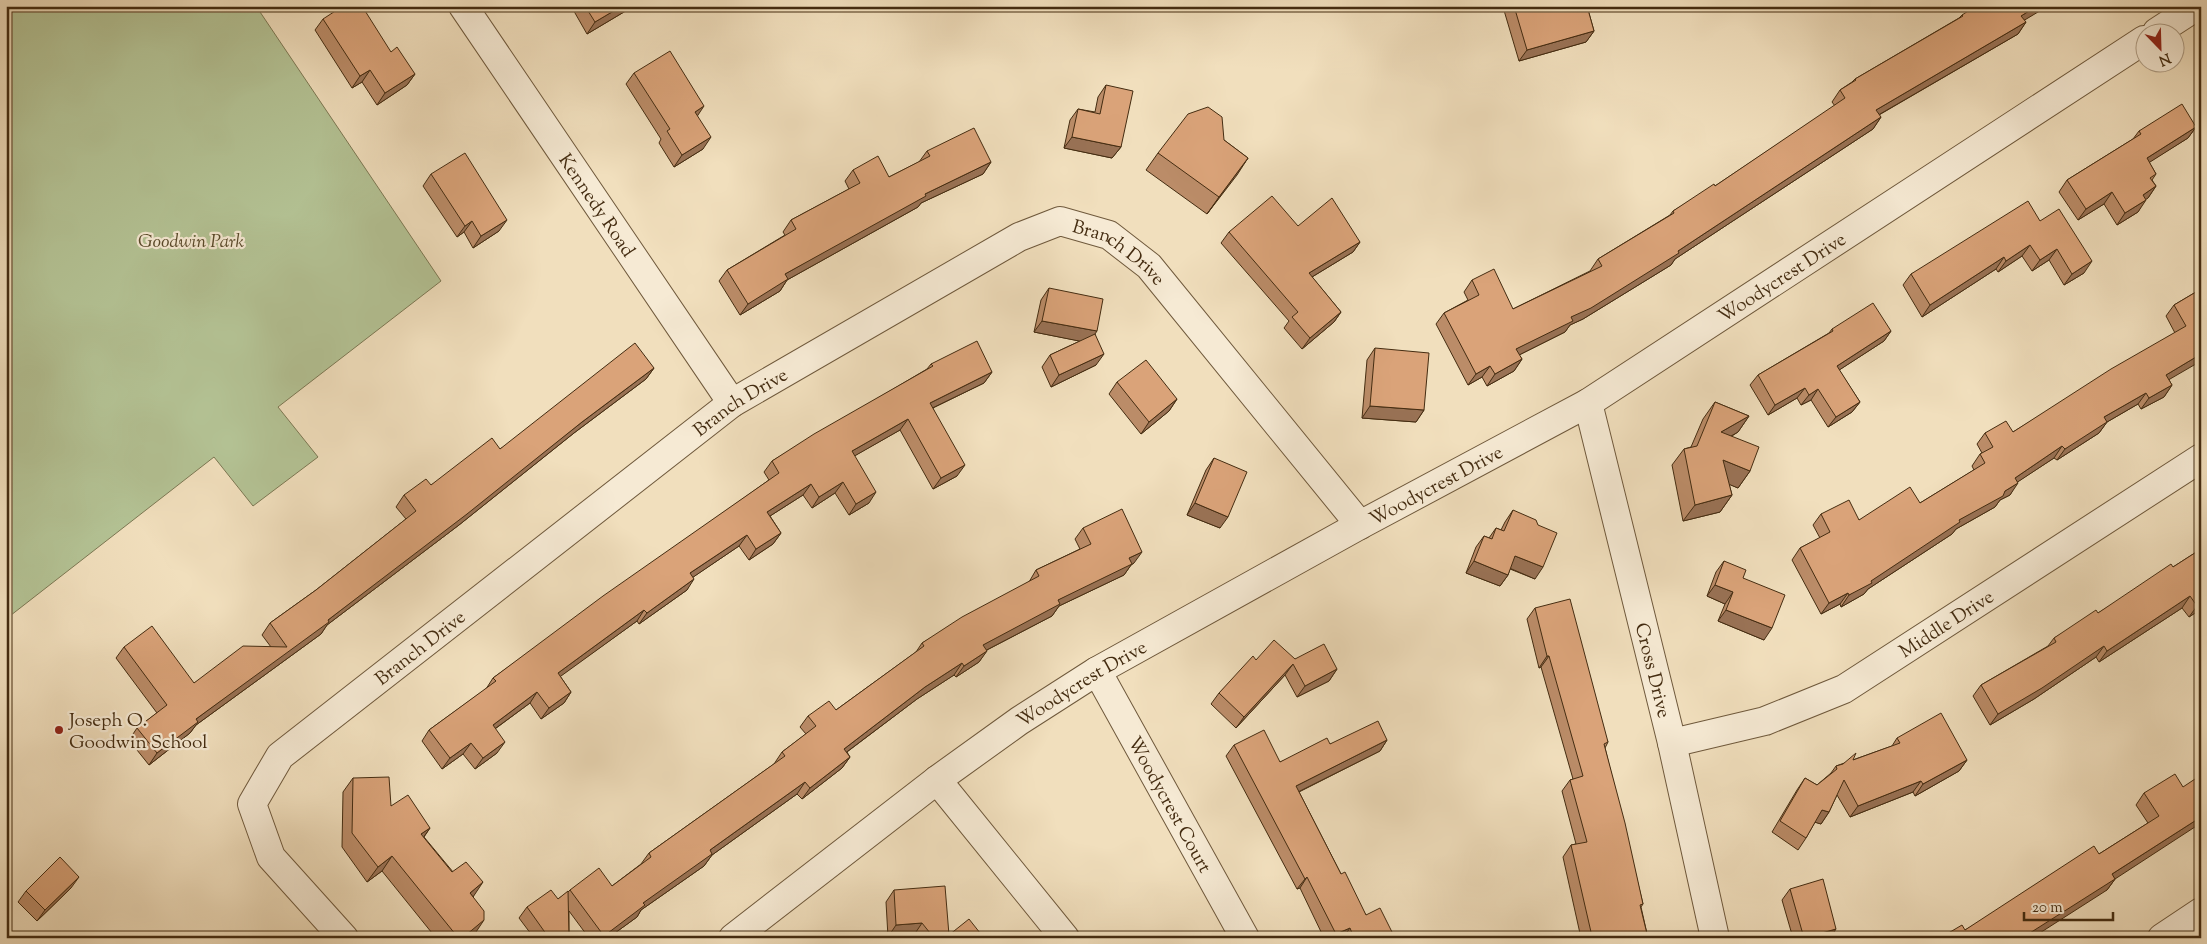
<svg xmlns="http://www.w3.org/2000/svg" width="2207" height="944" font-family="'Sorts Mill Goudy',serif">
<rect width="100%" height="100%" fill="#f1dfbd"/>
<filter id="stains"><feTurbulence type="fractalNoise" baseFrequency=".004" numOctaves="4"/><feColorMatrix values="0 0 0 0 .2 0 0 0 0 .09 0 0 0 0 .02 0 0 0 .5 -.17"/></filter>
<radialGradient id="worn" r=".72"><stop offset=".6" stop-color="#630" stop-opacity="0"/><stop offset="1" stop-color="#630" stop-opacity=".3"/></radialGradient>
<polygon fill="#b4c395" stroke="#7c7853" points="6,6 256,6 441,281 278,407 318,457 253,506 214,457 6,619"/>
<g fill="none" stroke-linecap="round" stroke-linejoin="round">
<defs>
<g id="minor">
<path id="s1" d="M463 6 732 403"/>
<polyline points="2157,32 2197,6"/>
<path id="s2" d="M1588 403 1672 743 1715 938"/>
<path id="s3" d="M1097 671 1245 938"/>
<path id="s4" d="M1672 743 1765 721 1844 689 2201 458"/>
<polyline points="937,780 1065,938"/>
<path id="s5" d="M344 938 271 857 252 804 280 756 732 403 1019 237 1060 221 1109 235 1149 266 1360 525"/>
<path id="s6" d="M733 938 937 780 1019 721 1097 671 1360 525 1588 403 2144 40"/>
<polyline points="2162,938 2201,912"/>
</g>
</defs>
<use href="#minor" stroke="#6f593c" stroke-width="30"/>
<use href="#minor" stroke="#f6ead4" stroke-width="28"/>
</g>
<g fill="#bb8c68" stroke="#442c11">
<polygon points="571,6 634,6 587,34"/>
<polygon points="1504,6 1587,6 1594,31 1586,42 1519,61 1503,7"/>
<polygon points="1962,15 2024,20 2026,22 2018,34 1879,115 1881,117 1873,129 1675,259 1671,265 1583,319 1570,325 1565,332 1519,355 1522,359 1514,371 1487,386 1482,377 1468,385 1436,324 1444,313 1468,300 1464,292 1472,280 1513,309 1590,271 1598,259 1670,215 1673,211 1715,186 1835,106 1832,102 1840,90 1852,82 1855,79 1959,18"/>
<polygon points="323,19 391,52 415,74 407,85 377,105 362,82 352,88 315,30"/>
<polygon points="634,73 697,116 703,149 674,167 659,143 661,139 626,84"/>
<polygon points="1106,85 1121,147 1112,158 1064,148 1070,120 1078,109 1095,112 1098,97"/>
<polygon points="2196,127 2188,138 2149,162 2156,174 2152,180 2156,186 2148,198 2145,199 2138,212 2117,225 2104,204 2078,220 2059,192 2067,180 2133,139 2139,131"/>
<polygon points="1224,140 1248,158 1207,214 1146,170 1158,153"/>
<polygon points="927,151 991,162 983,174 921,203 918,207 787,280 780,291 740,315 719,281 727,270 785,235 783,232 791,220 849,189 845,181 853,170 889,177 919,162"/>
<polygon points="431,174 499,231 473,248 464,232 457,237 423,186"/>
<polygon points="2040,221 2084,273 2064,285 2049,260 2032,271 2022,256 1998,272 1996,269 1922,317 1903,285 1911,274"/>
<polygon points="1298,226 1360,242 1353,252 1312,277 1341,312 1334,322 1302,349 1284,328 1289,321 1221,243 1229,232"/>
<polygon points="1049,288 1095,334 1096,365 1051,387 1042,367 1050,355 1080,341 1034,332 1041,300"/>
<polygon points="2201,289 2169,380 2172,385 2164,397 2141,409 2138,404 2107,422 2099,433 2057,460 2054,458 2017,482 2010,495 2000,500 1995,507 1956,529 1952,534 1868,589 1864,594 1841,607 1840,604 1821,614 1792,560 1800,548 1820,538 1813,525 1821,514 1859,520 1920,503 1974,470 1972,466 1980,454 1982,453 1977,444 1985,433 2013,432 2175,333 2166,316 2174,305"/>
<polygon points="1832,329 1891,331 1884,341 1839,370 1860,402 1852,412 1828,427 1811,400 1801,405 1797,398 1768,415 1750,385 1758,375 1829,333"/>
<polygon points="1375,348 1424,410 1416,422 1362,418 1367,360"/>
<polygon points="931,364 992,372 984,383 933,408 957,476 933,489 900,430 854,456 869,503 849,515 835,493 812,508 803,495 770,516 781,533 773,544 749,560 739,546 693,577 687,590 639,624 637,621 560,676 571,692 564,703 541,719 530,703 495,729 497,753 475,769 463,754 442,769 422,741 429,730 486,689 493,678 769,480 764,472 772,461 927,369"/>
<polygon points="654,368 646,379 574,433 459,525 327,625 321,634 196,725 190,733 149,765 129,740 137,728 157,713 116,658 124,647 194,683 271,647 262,635 270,623 316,590 406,519 396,507 404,495 431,485"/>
<polygon points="1117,382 1177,399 1169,411 1141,434 1109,394"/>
<polygon points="1715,402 1749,416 1738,432 1732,436 1750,471 1738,488 1729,484 1732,495 1720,512 1683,521 1672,465 1684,449 1691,447 1703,419"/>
<polygon points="1214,458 1220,528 1187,515 1206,470"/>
<polygon points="1513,510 1535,579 1510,569 1508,575 1500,586 1466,573 1476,547 1484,536 1489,538 1496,528 1501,530 1505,522"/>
<polygon points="1083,528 1134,563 1131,565 1124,575 1059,606 1052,616 987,650 979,662 956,677 954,675 917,699 847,752 850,757 842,768 802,799 797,794 712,855 704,866 641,910 637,917 608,938 589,938 569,911 569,938 534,938 519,918 527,907 558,899 568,892 570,890 612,886 641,864 649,853 774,764 782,752 806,734 800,727 808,716 836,710 916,652 922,643 1029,582 1036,570 1080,549 1075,539"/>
<polygon points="2201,549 2201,609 2189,617 2182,608 2099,662 2096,657 2034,699 1990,725 1973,696 1981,685 2048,646 2054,638 2098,613 2173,567"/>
<polygon points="1724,561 1743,578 1764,640 1718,621 1725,604 1707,596 1716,572"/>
<polygon points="1535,608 1608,742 1605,748 1643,904 1641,907 1648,938 1581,938 1563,857 1571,845 1576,844 1562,791 1570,780 1573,779 1541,667 1539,668 1527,619"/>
<polygon points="1295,659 1337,669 1329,681 1297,697 1285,675 1236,728 1211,704 1219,693 1256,660"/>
<polygon points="1897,738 1967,760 1959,771 1915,796 1913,792 1850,817 1837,795 1829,812 1821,824 1815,822 1806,838 1798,850 1772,832 1797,790 1805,778 1817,785 1831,773 1836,766 1892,746"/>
<polygon points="1387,740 1380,751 1299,792 1341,874 1366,915 1395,938 1324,938 1300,888 1297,889 1226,756 1234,745 1280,762 1330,744"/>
<polygon points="353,778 391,806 430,828 424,837 473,896 474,935 470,938 436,938 382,871 367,882 342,847 343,792"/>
<polygon points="2183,787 2107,890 1965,930 2099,854 2148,823 2136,805 2144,793"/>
<polygon points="71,888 37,921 18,902 26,891"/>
<polygon points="1790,889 1830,938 1793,938 1782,900"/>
<polygon points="894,890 949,935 984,938 917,938 914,935 888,937 886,902"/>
</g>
<g fill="#997255" stroke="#442c11">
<polygon points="622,6 634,6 587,34 595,22"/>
<polygon points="2037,6 2048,6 2013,27 2021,16"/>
<polygon points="2026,22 2018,34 1868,121 1876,110"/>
<polygon points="1594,31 1586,42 1519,61 1527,50"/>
<polygon points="370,70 362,82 352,88 360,76"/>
<polygon points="415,74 407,85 377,105 385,93"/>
<polygon points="704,106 696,118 695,112"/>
<polygon points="1881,117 1873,129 1675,259 1671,265 1583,319 1570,325 1565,332 1509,360 1516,349 1571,317 1678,251"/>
<polygon points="2196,127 2188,138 2139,169 2147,158"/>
<polygon points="711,137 703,149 674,167 682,155"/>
<polygon points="1072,137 1121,147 1112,158 1064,148"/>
<polygon points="1248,158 1237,175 1207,214 1219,197"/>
<polygon points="991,162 983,174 921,203 918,207 787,280 780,291 740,315 748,304 785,274 925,194"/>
<polygon points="2156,186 2148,198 2135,207 2143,195"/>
<polygon points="2112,192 2104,204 2078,220 2086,209"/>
<polygon points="2146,200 2138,212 2117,225 2125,213"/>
<polygon points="507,220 499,231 473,248 481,236"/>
<polygon points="472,221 464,232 457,237 465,226"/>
<polygon points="1360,242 1353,252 1302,283 1309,273"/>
<polygon points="2030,245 2022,256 1998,272 2006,261"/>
<polygon points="2057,249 2049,260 2032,271 2040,260"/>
<polygon points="2004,257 1996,269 1922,317 1930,305"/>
<polygon points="2092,261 2084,273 2064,285 2072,274"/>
<polygon points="1341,312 1334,322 1302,349 1310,338"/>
<polygon points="1042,321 1097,331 1089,343 1034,332"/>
<polygon points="1891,331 1884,341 1830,376 1837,366"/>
<polygon points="1104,354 1096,365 1051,387 1059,375"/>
<polygon points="2201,354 2201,361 2158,386 2166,375"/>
<polygon points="1522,359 1514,371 1487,386 1495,374"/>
<polygon points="1490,366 1482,377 1468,385 1476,374"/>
<polygon points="654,368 646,379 574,433 459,525 327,625 321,634 196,725 190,733 149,765 157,753 196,719 328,620 582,422"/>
<polygon points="992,372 984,383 922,413 930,403"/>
<polygon points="2172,385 2164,397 2141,409 2149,398"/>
<polygon points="1805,388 1797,398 1768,415 1775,405"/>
<polygon points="1818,389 1811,400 1801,405 1809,395"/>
<polygon points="2146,393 2138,404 2107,422 2099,433 2057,460 2065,449 2104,417"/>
<polygon points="1177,399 1169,411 1141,434 1149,422"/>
<polygon points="1860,402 1852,412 1828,427 1836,417"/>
<polygon points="1370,406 1424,410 1416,422 1362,418"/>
<polygon points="1749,416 1738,432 1710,448 1721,432"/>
<polygon points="908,419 900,430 844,462 852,451"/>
<polygon points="2062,446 2054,458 2007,489 2015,478"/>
<polygon points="1723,460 1750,471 1738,488 1711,477"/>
<polygon points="965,465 957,476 933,489 941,478"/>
<polygon points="843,482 835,493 812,508 819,497"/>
<polygon points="2018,483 2010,495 2000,500 1995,507 1956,529 1952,534 1868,589 1864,594 1841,607 1849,595 1959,520 2005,491"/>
<polygon points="811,484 803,495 759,523 767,512"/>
<polygon points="876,492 869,503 849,515 856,504"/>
<polygon points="1732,495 1720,512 1683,521 1695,505"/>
<polygon points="1195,503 1228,517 1220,528 1187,515"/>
<polygon points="781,533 773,544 749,560 756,549"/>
<polygon points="747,535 739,546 683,584 690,573"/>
<polygon points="1142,552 1134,563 1131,565 1124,575 1059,606 1052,616 975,656 983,645 1058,600 1129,558"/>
<polygon points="1515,556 1543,567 1535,579 1507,567"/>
<polygon points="1474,561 1508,575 1500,586 1466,573"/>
<polygon points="694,579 687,590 639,624 647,613"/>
<polygon points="1715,585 1733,592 1725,604 1707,596"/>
<polygon points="1848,593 1840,604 1821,614 1829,603"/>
<polygon points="2190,596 2182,608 2099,662 2107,651"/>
<polygon points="2201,603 2201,609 2189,617 2197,606"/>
<polygon points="644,610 637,621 550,684 558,673"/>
<polygon points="1726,610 1772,628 1764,640 1718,621"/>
<polygon points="2104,646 2096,657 2034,699 1990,725 1998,714"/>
<polygon points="987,651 979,662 956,677 964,666"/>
<polygon points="1547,656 1549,656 1541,667 1539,668"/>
<polygon points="962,663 954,675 917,699 836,760 844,749 925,687"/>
<polygon points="1293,664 1285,675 1236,728 1244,717"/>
<polygon points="1337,669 1329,681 1297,697 1305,686"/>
<polygon points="537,692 530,703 485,736 493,725"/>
<polygon points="571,692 564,703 541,719 549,708"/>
<polygon points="1387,740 1380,751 1288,797 1296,786"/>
<polygon points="505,742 497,753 475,769 483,758"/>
<polygon points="471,743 463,754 442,769 450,758"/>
<polygon points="850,757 842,768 802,799 810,788"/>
<polygon points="1967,760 1959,771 1915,796 1923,784"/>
<polygon points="1921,781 1913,792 1850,817 1858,806"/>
<polygon points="805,782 797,794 712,855 704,866 641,910 637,917 608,938 602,938 604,936 643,903 710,850"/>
<polygon points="1822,810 1829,812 1821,824 1814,822"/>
<polygon points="2201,817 2201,823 2115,879 2107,890 2032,938 2022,938 2112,874"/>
<polygon points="430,828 420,842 421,834"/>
<polygon points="392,856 382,871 367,882 378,867"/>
<polygon points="79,877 71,888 37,921 45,910"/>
<polygon points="1307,877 1300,888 1297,889 1305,879"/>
<polygon points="483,882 473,897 470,893"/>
<polygon points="484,920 474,935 470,938 455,938 456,935"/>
<polygon points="922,923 914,935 888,937 896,925"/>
<polygon points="1350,928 1343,938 1333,938 1336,934"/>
<polygon points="1836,929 1830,938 1805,938"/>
</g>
<g fill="#daa379" stroke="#442c11">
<polygon points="343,6 362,6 391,52 397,47 415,74 385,93 370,70 360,76 323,19"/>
<polygon points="585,6 622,6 595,22"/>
<polygon points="1514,6 1587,6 1594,31 1527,50"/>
<polygon points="1976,6 2037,6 2021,16 2026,22 1876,110 1881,117 1678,251 1679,253 1591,308 1571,317 1573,321 1516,349 1522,359 1495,374 1490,366 1476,374 1444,313 1479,295 1472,280 1494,269 1513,309 1602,266 1598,259 1674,213 1673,211 1714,184 1715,186 1845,98 1840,90 1856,80 1855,79 1963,16 1962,15"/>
<polygon points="670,51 704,106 695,112 711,137 682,155 667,131 670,129 634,73"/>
<polygon points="1106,85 1133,91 1121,147 1072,137 1078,109 1100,114"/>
<polygon points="2182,104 2196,127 2147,158 2156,174 2150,178 2156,186 2143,195 2146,200 2125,213 2112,192 2086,209 2067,180 2141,134 2139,131"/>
<polygon points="1208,107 1222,117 1224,140 1248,158 1219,197 1158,153 1188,114"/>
<polygon points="974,128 991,162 925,194 926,196 785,274 788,279 748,304 727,270 796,229 791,220 860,183 853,170 878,156 889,177 930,156 927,151"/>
<polygon points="465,153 507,220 481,236 472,221 465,226 431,174"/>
<polygon points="1272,196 1298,226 1332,198 1360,242 1309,273 1341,312 1310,338 1292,317 1298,312 1229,232"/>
<polygon points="2028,201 2040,221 2059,209 2092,261 2072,274 2057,249 2040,260 2030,245 2006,261 2004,257 1930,305 1911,274"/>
<polygon points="1049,288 1103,299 1097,331 1042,321"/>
<polygon points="2201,289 2201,354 2166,375 2172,385 2149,398 2146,393 2104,417 2107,422 2065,449 2062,446 2015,478 2018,483 2005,491 2003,496 1959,520 1960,522 1871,581 1872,583 1849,595 1848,593 1829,603 1800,548 1830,532 1821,514 1849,500 1859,520 1910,487 1920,503 1985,463 1980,454 1993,447 1985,433 2006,421 2013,432 2111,369 2186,326 2174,305"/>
<polygon points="1873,303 1891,331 1837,366 1860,402 1836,417 1818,389 1809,395 1805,388 1775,405 1758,375 1833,331 1832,329"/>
<polygon points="1095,334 1104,354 1059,375 1050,355"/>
<polygon points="977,341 992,372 930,403 965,465 941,478 908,419 852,451 876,492 856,504 843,482 819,497 811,484 767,512 781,533 756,549 747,535 690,573 694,579 647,613 644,610 558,673 571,692 549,708 537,692 493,725 505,742 483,758 471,743 450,758 429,730 496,681 493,678 603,596 779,473 772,461 814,434 933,366 931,364"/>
<polygon points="635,343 654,368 582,422 467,514 328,620 329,622 196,719 198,722 157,753 137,728 167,705 124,647 152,626 194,683 243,646 287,647 270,623 316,590 416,511 404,495 426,479 431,485 492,438 500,449"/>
<polygon points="1375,348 1429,353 1424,410 1370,406"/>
<polygon points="1146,360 1177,399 1149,422 1117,382"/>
<polygon points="1715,402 1749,416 1721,432 1759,447 1750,471 1723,460 1732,495 1695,505 1684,449 1697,446"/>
<polygon points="1214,458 1247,472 1228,517 1195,503"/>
<polygon points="1122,509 1142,552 1129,558 1132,564 1058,600 1060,604 983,645 987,651 964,666 962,663 925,687 844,749 850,757 810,788 805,782 710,850 712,854 643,903 645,905 604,936 570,890 599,868 612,886 651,857 649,853 785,756 782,752 816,726 808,716 829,701 836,710 924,646 922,643 962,617 1039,576 1036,570 1091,544 1083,528"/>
<polygon points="1513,510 1536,520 1538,525 1557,533 1543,567 1515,556 1508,575 1474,561 1484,536 1492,539 1496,528 1504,531"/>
<polygon points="2201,549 2201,603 2197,606 2190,596 2107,651 2104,646 2042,688 1998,714 1981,685 2056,642 2054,638 2096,610 2098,613 2171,564 2173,567"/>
<polygon points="1724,561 1746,570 1743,578 1785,595 1772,628 1726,610 1733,592 1715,585"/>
<polygon points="1570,599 1608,742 1604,744 1625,823 1643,904 1640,905 1648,938 1584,938 1583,935 1591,932 1571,845 1587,842 1570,780 1583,776 1549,656 1547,656 1535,608"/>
<polygon points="1274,640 1295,659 1324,644 1337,669 1305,686 1293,664 1244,717 1219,693 1253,656 1256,660"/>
<polygon points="1941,713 1967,760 1923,784 1921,781 1858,806 1844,780 1829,812 1822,810 1806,838 1780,821 1805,778 1817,785 1837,769 1836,766 1843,764 1856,753 1853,760 1900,743 1897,738"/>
<polygon points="1378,721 1387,740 1296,786 1341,874 1345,872 1366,915 1380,908 1395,938 1354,938 1350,928 1336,934 1307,877 1305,879 1234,745 1264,730 1280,762 1327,738 1330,744"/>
<polygon points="2175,774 2183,787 2201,775 2201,817 2112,874 2115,879 2022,938 1940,938 1962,925 1965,930 2094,846 2099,854 2159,816 2144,793"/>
<polygon points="389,777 391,806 408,795 430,828 421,834 452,872 466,862 483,882 470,893 484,911 484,920 466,935 456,935 392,856 378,867 352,833 353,778"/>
<polygon points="60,857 79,877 45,910 26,891"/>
<polygon points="1823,879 1836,929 1804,938 1790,889"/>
<polygon points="945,886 949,935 969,919 984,938 934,938 922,923 896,925 894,890"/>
<polygon points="551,890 558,899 568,891 569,938 549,938 527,907"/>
</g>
<circle fill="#8f2418" stroke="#f6ead4" stroke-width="2" cx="59" cy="730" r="5"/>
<g text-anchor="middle" stroke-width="4.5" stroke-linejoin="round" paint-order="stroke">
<g font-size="19" fill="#442c11" stroke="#f6ead4">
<text dy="7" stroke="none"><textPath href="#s1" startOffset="240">Kennedy Road</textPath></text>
<text dy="7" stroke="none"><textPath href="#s5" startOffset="1238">Branch Drive</textPath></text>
<text dy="7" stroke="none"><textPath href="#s6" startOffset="1242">Woodycrest Drive</textPath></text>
<text dy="7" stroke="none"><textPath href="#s5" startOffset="802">Branch Drive</textPath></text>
<text dy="7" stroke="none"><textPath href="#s6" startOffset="838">Woodycrest Drive</textPath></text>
<text dy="7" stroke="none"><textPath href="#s4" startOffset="302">Middle Drive</textPath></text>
<text dy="7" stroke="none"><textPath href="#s5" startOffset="398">Branch Drive</textPath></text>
<text dy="7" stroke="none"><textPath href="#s2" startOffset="275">Cross Drive</textPath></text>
<text dy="7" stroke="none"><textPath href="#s6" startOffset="432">Woodycrest Drive</textPath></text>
<text dy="7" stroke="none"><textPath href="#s3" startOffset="152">Woodycrest Court</textPath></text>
</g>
<g font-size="19" font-style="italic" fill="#5a4a2b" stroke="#f6ead4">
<text x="191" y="247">Goodwin Park</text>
</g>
<g font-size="19" fill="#442c11" stroke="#f6ead4" text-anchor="start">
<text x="69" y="726">Joseph O.<tspan x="69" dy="22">Goodwin School</tspan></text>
</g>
</g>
<rect width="2207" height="944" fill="none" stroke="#f1dfbd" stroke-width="25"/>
<rect x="8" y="8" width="2192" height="929" fill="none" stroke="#442c11" stroke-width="2.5"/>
<rect x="12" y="12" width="2182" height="919" fill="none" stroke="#442c11"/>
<g transform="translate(2160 48) rotate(157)"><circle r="24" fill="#f6ead4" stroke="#af9e86"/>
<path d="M0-4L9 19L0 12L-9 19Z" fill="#8f2418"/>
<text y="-8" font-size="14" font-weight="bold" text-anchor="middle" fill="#442c11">N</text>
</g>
<path d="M2024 912v8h89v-8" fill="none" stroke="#442c11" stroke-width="2.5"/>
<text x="2032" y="912" font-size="15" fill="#442c11" stroke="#f6ead4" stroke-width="4" paint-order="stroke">20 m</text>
<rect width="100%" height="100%" filter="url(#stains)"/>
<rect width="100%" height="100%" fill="url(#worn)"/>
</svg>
